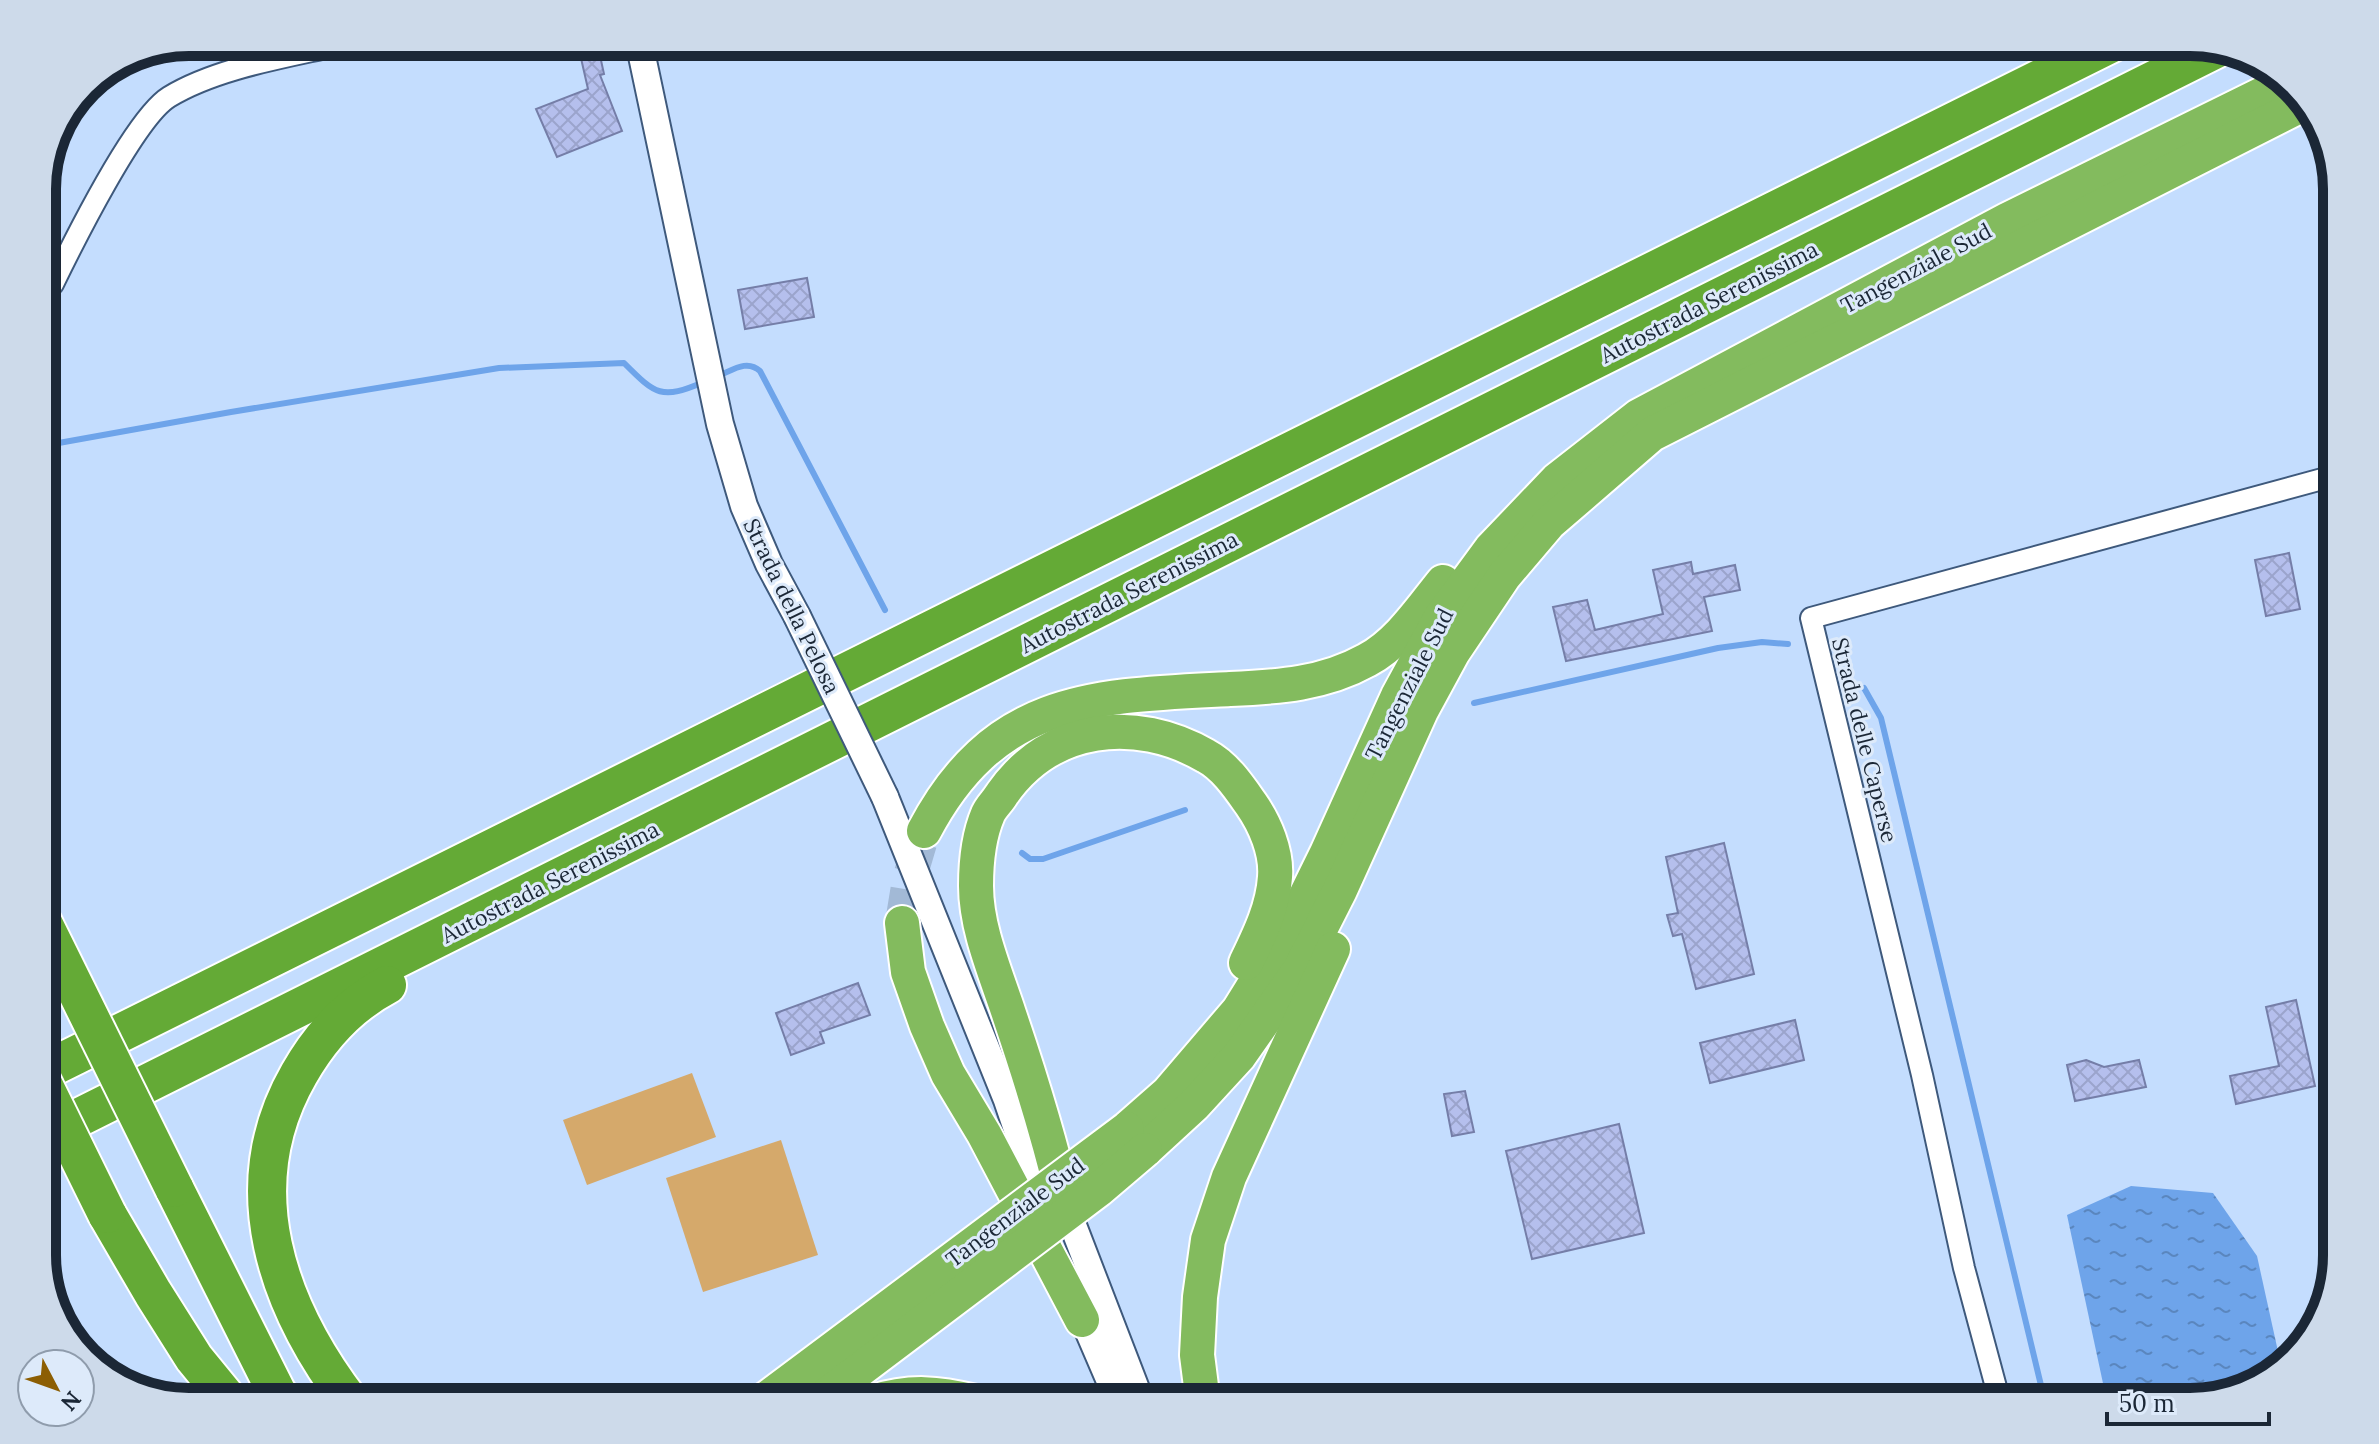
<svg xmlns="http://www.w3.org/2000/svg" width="2379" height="1444" font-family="Lora,serif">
<defs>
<pattern id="water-ripples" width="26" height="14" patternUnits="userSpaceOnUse" patternTransform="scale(2)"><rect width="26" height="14" fill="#6ea4ea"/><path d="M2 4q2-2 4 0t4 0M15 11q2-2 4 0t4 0" fill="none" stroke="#5a86be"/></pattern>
<pattern id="building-cross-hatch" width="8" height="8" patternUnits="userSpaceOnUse" patternTransform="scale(2)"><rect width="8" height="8" fill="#b5bfed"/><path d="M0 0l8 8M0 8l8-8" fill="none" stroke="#9ba4cc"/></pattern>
</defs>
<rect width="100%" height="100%" fill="#c4ddfe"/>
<g fill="#d5a96b">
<polygon points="692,1073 716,1137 587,1185 563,1120"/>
<polygon points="781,1140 818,1255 703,1292 666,1178"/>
</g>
<polygon fill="url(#water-ripples)" points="2131,1186 2213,1193 2257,1256 2281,1365 2264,1382 2190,1402 2107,1402 2067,1215"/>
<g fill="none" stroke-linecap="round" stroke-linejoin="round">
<g stroke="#6ea4ea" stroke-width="6">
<path d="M718 376C733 370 747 359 760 371L885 610"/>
<path d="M42 446 231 412 499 368 624 363C656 395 661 400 704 382"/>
<polyline points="1864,688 1881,718 2045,1402"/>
<polyline points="1474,703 1718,648 1762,642 1788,644"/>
<polyline points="1022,853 1030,859 1043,859 1185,810"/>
</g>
</g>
<g fill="url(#building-cross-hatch)" stroke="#757ea8" stroke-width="2">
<polygon points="597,42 604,74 600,75 622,131 557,157 536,109 588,89 578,45"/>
<polygon points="807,278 814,317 745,329 738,290"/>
<polygon points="2289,553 2300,609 2266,616 2255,560"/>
<polygon points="1691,562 1693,574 1735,565 1740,590 1704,597 1712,631 1566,661 1553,607 1587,600 1595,630 1663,614 1653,570"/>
<polygon points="1724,843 1754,974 1696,989 1682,934 1673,936 1667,915 1678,913 1666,857"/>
<polygon points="858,983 870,1015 820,1032 824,1043 791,1055 776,1013"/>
<polygon points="2296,1000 2315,1086 2236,1104 2230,1076 2279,1066 2266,1007"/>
<polygon points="1795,1020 1804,1060 1710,1083 1700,1043"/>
<polygon points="2086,1060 2104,1067 2139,1060 2146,1087 2075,1101 2067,1065"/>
<polygon points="1465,1091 1474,1132 1452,1136 1444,1094"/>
<polygon points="1619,1124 1644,1233 1532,1259 1506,1151"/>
</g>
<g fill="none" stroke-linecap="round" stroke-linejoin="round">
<polyline stroke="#a2b9d6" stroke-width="34" stroke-dasharray="34 17" stroke-linecap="butt" points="902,923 909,880 920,843"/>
<defs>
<g id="minor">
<path d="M42 292 53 284C73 243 135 118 169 97 220 66 295 56 352 42"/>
<polyline points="2000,1402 1964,1268 1922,1075 1811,618 2337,475"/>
</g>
<g id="tertiary">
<polyline points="639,42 720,424 744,506 769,564 797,616"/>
<polyline points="885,797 1007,1100 1044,1208"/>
<polyline points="1062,1197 1141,1402"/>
<polyline points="1076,1302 1119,1402"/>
</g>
<g id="trunk">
<path d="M924 831C995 696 1094 696 1230 689 1278 687 1324 684 1367 660 1398 644 1421 609 1443 582"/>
<polyline points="902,923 908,972 927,1026 948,1074 984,1134 1082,1320"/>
<polyline points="1127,1129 1168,1093 1239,1010 1291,926 1327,853 1398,696 1441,617 1491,549 1557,480 1639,416 2007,220 2285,83"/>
<polyline points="1145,1150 1194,1105 1239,1056 1300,969 1340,890 1421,711 1453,652 1504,576 1549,523 1652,434 2305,103"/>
<path d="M1064 1201C1049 1137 1030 1076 1009 1014 996 974 976 929 976 886 976 864 979 835 988 814 991 807 998 801 1002 794 1050 725 1135 715 1206 756 1225 766 1239 787 1251 804 1265 824 1277 852 1275 877 1273 908 1259 936 1246 963"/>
<path d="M873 1402C911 1390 938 1393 976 1402"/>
<polyline points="1203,1402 1197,1355 1200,1297 1208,1240 1229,1177 1333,949"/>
</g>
<g id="motorway">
<polyline points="42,1072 2114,42"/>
<polyline points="42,1136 2216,49"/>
<polyline points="174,1188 277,1393 284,1402"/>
<polyline points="107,1214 153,1293 194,1358 230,1402"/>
<path d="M350 1402C277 1306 234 1187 299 1074 320 1037 349 1005 387 985"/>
</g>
</defs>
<use href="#minor" stroke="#3e597c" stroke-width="24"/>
<use href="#tertiary" stroke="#3e597c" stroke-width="30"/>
<use href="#trunk" stroke="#fff" stroke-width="38"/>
<use href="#motorway" stroke="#fff" stroke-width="42"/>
<use href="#minor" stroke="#fff" stroke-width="20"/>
<use href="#tertiary" stroke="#fff" stroke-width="26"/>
<use href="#trunk" stroke="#83bb5e" stroke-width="34"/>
<use href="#motorway" stroke="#64aa36" stroke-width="38"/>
<defs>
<polyline id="tertiary-bridge" points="797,616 885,797"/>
<g id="trunk-bridge">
<polyline points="762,1402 1127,1129"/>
<polyline points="817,1402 1098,1190 1145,1150"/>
</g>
<g id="motorway-bridge">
<polyline points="42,921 174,1188"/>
<polyline points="42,1082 107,1214"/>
</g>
</defs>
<use href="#tertiary-bridge" stroke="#3e597c" stroke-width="30" stroke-linecap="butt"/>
<use href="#trunk-bridge" stroke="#fff" stroke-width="38" stroke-linecap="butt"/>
<use href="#motorway-bridge" stroke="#fff" stroke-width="42" stroke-linecap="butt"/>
<use href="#tertiary-bridge" stroke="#fff" stroke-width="26"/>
<use href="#trunk-bridge" stroke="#83bb5e" stroke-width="34"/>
<use href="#motorway-bridge" stroke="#64aa36" stroke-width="38"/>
</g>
<g text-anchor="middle" stroke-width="6" stroke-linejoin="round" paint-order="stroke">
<g font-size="22" fill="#1b2736" stroke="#ddeafa">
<text transform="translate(1916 268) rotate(-28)" y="8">Tangenziale Sud</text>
<text transform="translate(1709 302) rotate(-27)" y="8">Autostrada Serenissima</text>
<text transform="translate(1129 592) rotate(-27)" y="8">Autostrada Serenissima</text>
<text transform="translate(792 606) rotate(64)" y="8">Strada della Pelosa</text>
<text transform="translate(1409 684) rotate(-63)" y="8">Tangenziale Sud</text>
<text transform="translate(1865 740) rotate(76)" y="8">Strada delle Caperse</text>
<text transform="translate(550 882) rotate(-27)" y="8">Autostrada Serenissima</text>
<text transform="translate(1015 1212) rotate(-37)" y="8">Tangenziale Sud</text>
</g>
</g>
<path d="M0 0H2379V1444H0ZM189 56H2190A133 133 0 0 1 2323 189V1255A133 133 0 0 1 2190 1388H189A133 133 0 0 1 56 1255V189A133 133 0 0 1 189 56Z" fill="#cddaea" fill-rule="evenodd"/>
<path fill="none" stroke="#1b2736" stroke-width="10" d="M189 56H2190A133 133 0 0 1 2323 189V1255A133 133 0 0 1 2190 1388H189A133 133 0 0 1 56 1255V189A133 133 0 0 1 189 56Z"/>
<g transform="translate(56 1388) rotate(131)"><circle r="38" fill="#ddeafa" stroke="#8f9cac" stroke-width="2"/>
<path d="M0-6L14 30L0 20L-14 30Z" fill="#8c5e03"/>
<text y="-12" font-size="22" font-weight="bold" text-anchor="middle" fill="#1b2736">N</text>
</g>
<path d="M2107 1412v12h162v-12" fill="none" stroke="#1b2736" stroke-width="4"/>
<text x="2119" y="1412" font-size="24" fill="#1b2736" stroke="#ddeafa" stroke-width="6" paint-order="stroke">50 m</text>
</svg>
